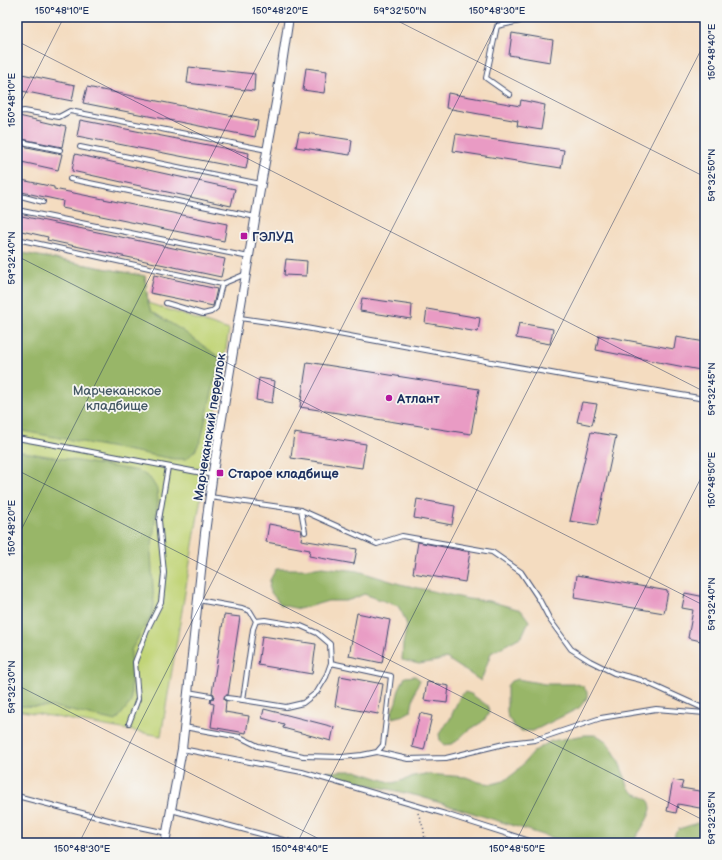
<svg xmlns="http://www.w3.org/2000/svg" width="722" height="860" font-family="'Balsamiq Sans',sans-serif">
<rect width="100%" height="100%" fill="#f6f6f2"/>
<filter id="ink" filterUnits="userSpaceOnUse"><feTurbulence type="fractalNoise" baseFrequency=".025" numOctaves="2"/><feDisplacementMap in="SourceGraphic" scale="8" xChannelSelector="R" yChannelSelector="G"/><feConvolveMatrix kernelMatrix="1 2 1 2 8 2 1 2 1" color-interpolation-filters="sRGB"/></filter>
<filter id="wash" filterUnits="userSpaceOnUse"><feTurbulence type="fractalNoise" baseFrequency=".012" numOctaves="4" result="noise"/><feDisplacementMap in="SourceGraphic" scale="16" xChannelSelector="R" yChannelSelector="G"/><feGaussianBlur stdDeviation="0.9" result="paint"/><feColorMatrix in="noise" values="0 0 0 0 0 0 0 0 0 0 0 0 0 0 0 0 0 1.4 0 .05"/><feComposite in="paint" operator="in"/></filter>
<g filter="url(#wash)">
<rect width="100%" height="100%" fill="#f4dcc0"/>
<polygon fill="#c1d477" stroke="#6e826a" points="17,252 145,276 148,303 229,330 161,736 17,710"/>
<g fill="#98b668" stroke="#5a7263">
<polygon points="17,252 145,276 148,303 151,311 183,331 220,358 201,440 195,451 186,459 174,459 17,430"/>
<polygon points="17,451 139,471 150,478 157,489 158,501 151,553 154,605 150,618 131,650 131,702 116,721 54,707 17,706"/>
<polygon points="322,567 358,571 400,584 468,599 489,601 521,610 529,621 522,636 491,653 481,681 446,658 437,661 419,664 402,660 403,644 407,625 403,615 398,606 364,594 353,599 345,601 328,601 311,606 299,609 281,605 269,590 270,580 276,569 309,569"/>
<polygon points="415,676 420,680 415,691 411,711 404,715 392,718 392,711 396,702 399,689 405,677"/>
<polygon points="517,679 545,684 577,684 583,686 587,692 587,698 579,708 533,731 520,731 515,727 508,718 507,712 507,686 511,681"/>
<polygon points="465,692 471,694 488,706 489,712 486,718 482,722 466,732 457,741 451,744 444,745 440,740 439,734 450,719 460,696"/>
<path d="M585 735C588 735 592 735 595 735 614 740 622 771 629 788 635 796 641 794 648 800 650 802 651 805 651 809 649 819 638 834 632 843H569L418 796 339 778 333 776 328 772 341 771H356L393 783 407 779 413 776 426 774 466 777 479 782 492 784 504 781 516 772 534 751 551 741Z"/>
<polygon points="697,823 705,824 705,843 674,843 675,833 679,829"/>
</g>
<g id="blocks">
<g fill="#e99bc4">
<polygon points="512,33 553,40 550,62 509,55"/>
<polygon points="189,67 255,74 254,91 187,83"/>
<polygon points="306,68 327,71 324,93 303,90"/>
<polygon points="17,73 75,85 72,101 17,90"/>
<polygon points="87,87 258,121 255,137 83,103"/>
<polygon points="448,93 520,106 521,100 545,105 541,130 517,126 518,121 446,108"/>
<polygon points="19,116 66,127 62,147 17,138 17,127"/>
<polygon points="80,120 249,153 246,169 77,136"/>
<polygon points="299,132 352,140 350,155 296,147"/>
<polygon points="456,134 564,150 561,168 453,151"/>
<polygon points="17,145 62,154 58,170 17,161"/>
<polygon points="75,154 235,189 231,206 72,171"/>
<polygon points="17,179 54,187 54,189 227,224 224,241 62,208 63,201 17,191"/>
<polygon points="17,215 225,259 221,277 47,240 48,237 17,230"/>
<polygon points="286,259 307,261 306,276 284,275"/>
<polygon points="154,275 217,289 213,306 150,293"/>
<polygon points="362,298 412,305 411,319 360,311"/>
<polygon points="427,309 480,318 478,332 425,323"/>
<polygon points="519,323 553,329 550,344 516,338"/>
<polygon points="599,335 674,349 676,337 705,342 705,371 596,350"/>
<polygon points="307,362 479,389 471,434 300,407"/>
<polygon points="259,378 275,381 272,403 256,400"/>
<polygon points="582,402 597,404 592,425 577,422"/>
<polygon points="591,432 616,436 597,525 570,521"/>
<polygon points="294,433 366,444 362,468 291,458"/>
<polygon points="417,499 455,506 452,525 414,518"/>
<polygon points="269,524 301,530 302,534 301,540 357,549 354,564 309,556 310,550 266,542"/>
<polygon points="418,542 470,552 465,582 413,573"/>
<polygon points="577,575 668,591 664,613 574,598"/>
<polygon points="685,593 705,597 705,642 688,638 693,610 682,608"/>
<polygon points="357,613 390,620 382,663 349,656"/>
<polygon points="224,615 240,617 228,695 225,695 224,697 224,700 226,701 225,712 249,716 246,733 211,727 214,704 210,703 211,699 213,699 214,696 214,694 212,693"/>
<polygon points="262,636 316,644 312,674 258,665"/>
<polygon points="340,676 383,684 378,714 335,706"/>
<polygon points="427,682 449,686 447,703 424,700"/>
<polygon points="264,709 334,727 331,741 283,728 284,724 262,718"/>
<polygon points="420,713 432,716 424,750 412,747"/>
<polygon points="673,780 683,782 681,788 705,792 705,809 678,804 676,813 667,811"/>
</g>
</g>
</g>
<g filter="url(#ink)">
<use href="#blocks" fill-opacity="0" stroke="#3c496d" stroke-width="1"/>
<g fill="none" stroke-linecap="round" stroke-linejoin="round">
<defs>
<g id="service">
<polyline points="510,95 486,78 497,26 520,21 521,17"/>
<polyline points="17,112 24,111 59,117 70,111 267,150"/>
<polyline points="17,141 60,150"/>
<polyline points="80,147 261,184"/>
<polyline points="70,179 256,217"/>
<polyline points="17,195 43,202"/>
<polyline points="17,210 249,257"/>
<polyline points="17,239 222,284 246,274"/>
<polyline points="166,303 203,314 211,312 216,308 222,284"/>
<polyline points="240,318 295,326 562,375 705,399"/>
<polyline points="17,438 39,442 213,475"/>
<polyline points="210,497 301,510 305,532"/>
<polyline points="301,510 377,544 402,536 492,552 521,572 539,599 550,620 571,649 590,661 614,673 641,680 705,709"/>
<polyline points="198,600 242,608 250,611 256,621"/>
<polyline points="188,692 211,696"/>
<polyline points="227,698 243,700"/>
<polyline points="129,723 138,699 135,662 148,628 161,602 164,573 159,520 168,467"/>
<polyline points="184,727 240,737 258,746 303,756 342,757 362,755 377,752 383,745 391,676 331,663 330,644 317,633 301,626 265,620 256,621 253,629 243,700 286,707 303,703 317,692 326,677 331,663"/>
<polyline points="182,749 302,772 445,814 536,843"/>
<polyline points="377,752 408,759 446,758 508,743 535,740 601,718 656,709 705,713"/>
<polyline points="17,796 120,823 167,833"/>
<polyline points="171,810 294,843"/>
</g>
<polyline id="minor" points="165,843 182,749 205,533 213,472 261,184 277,97 289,17"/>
</defs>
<use href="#service" stroke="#3c496d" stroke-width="6"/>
<use href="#minor" stroke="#3c496d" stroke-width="10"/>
<polyline stroke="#3c496d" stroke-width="1.5" stroke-dasharray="1 3" stroke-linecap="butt" points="418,813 424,830 425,843"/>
<use href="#service" stroke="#fff" stroke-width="4"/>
<use href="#minor" stroke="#fff" stroke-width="8"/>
</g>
</g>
<path fill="none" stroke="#1b2f5e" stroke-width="1" stroke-opacity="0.45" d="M390 17 705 177M17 41 705 392M17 110 64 17M17 256 705 606M17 470 705 821M17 538 282 17M17 685 327 843M79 843 500 17M297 843 705 42M515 843 705 470"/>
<g fill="#b5179e" stroke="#f6f6f2" stroke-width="1.5">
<rect x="240" y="232" width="8" height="8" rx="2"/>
<circle cx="389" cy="398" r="4"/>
<rect x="216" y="469" width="8" height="8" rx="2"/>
</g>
<g text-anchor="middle" stroke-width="3.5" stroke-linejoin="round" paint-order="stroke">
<g font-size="13" font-weight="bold" fill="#1b2f5e" stroke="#f6f6f2" text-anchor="start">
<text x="252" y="241">ГЭЛУД</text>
<text x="397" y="403">Атлант</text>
<text x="228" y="478">Старое кладбище</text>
</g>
<g font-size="13" fill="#445864" stroke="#f6f6f2">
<text x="117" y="395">Марчеканское<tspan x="117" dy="15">кладбище</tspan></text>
</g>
<g font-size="13" fill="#1b2f5e" stroke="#f6f6f2">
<text transform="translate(209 427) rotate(-81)" y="5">Марчеканский переулок</text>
</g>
</g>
<rect width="722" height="860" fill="none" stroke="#f6f6f2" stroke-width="44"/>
<rect x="22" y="22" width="678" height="816" fill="none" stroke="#1b2f5e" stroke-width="1.5"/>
<g font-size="10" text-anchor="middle" fill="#1b2f5e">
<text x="62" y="14">150°48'10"E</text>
<text x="280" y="14">150°48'20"E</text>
<text x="400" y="14">59°32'50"N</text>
<text x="497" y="14">150°48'30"E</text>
<text transform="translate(711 52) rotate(-90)" y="4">150°48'40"E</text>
<text transform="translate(11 100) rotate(-90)" y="4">150°48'10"E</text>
<text transform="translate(711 175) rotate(-90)" y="4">59°32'50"N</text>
<text transform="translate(11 258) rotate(-90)" y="4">59°32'40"N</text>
<text transform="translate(711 389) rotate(-90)" y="4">59°32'45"N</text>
<text transform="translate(711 480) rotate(-90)" y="4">150°48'50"E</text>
<text transform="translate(11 528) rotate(-90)" y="4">150°48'20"E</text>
<text transform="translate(711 604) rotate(-90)" y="4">59°32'40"N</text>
<text transform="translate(11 687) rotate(-90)" y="4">59°32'30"N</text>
<text transform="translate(711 818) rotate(-90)" y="4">59°32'35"N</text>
<text x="82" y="852">150°48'30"E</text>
<text x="300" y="852">150°48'40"E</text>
<text x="517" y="852">150°48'50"E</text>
</g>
</svg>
